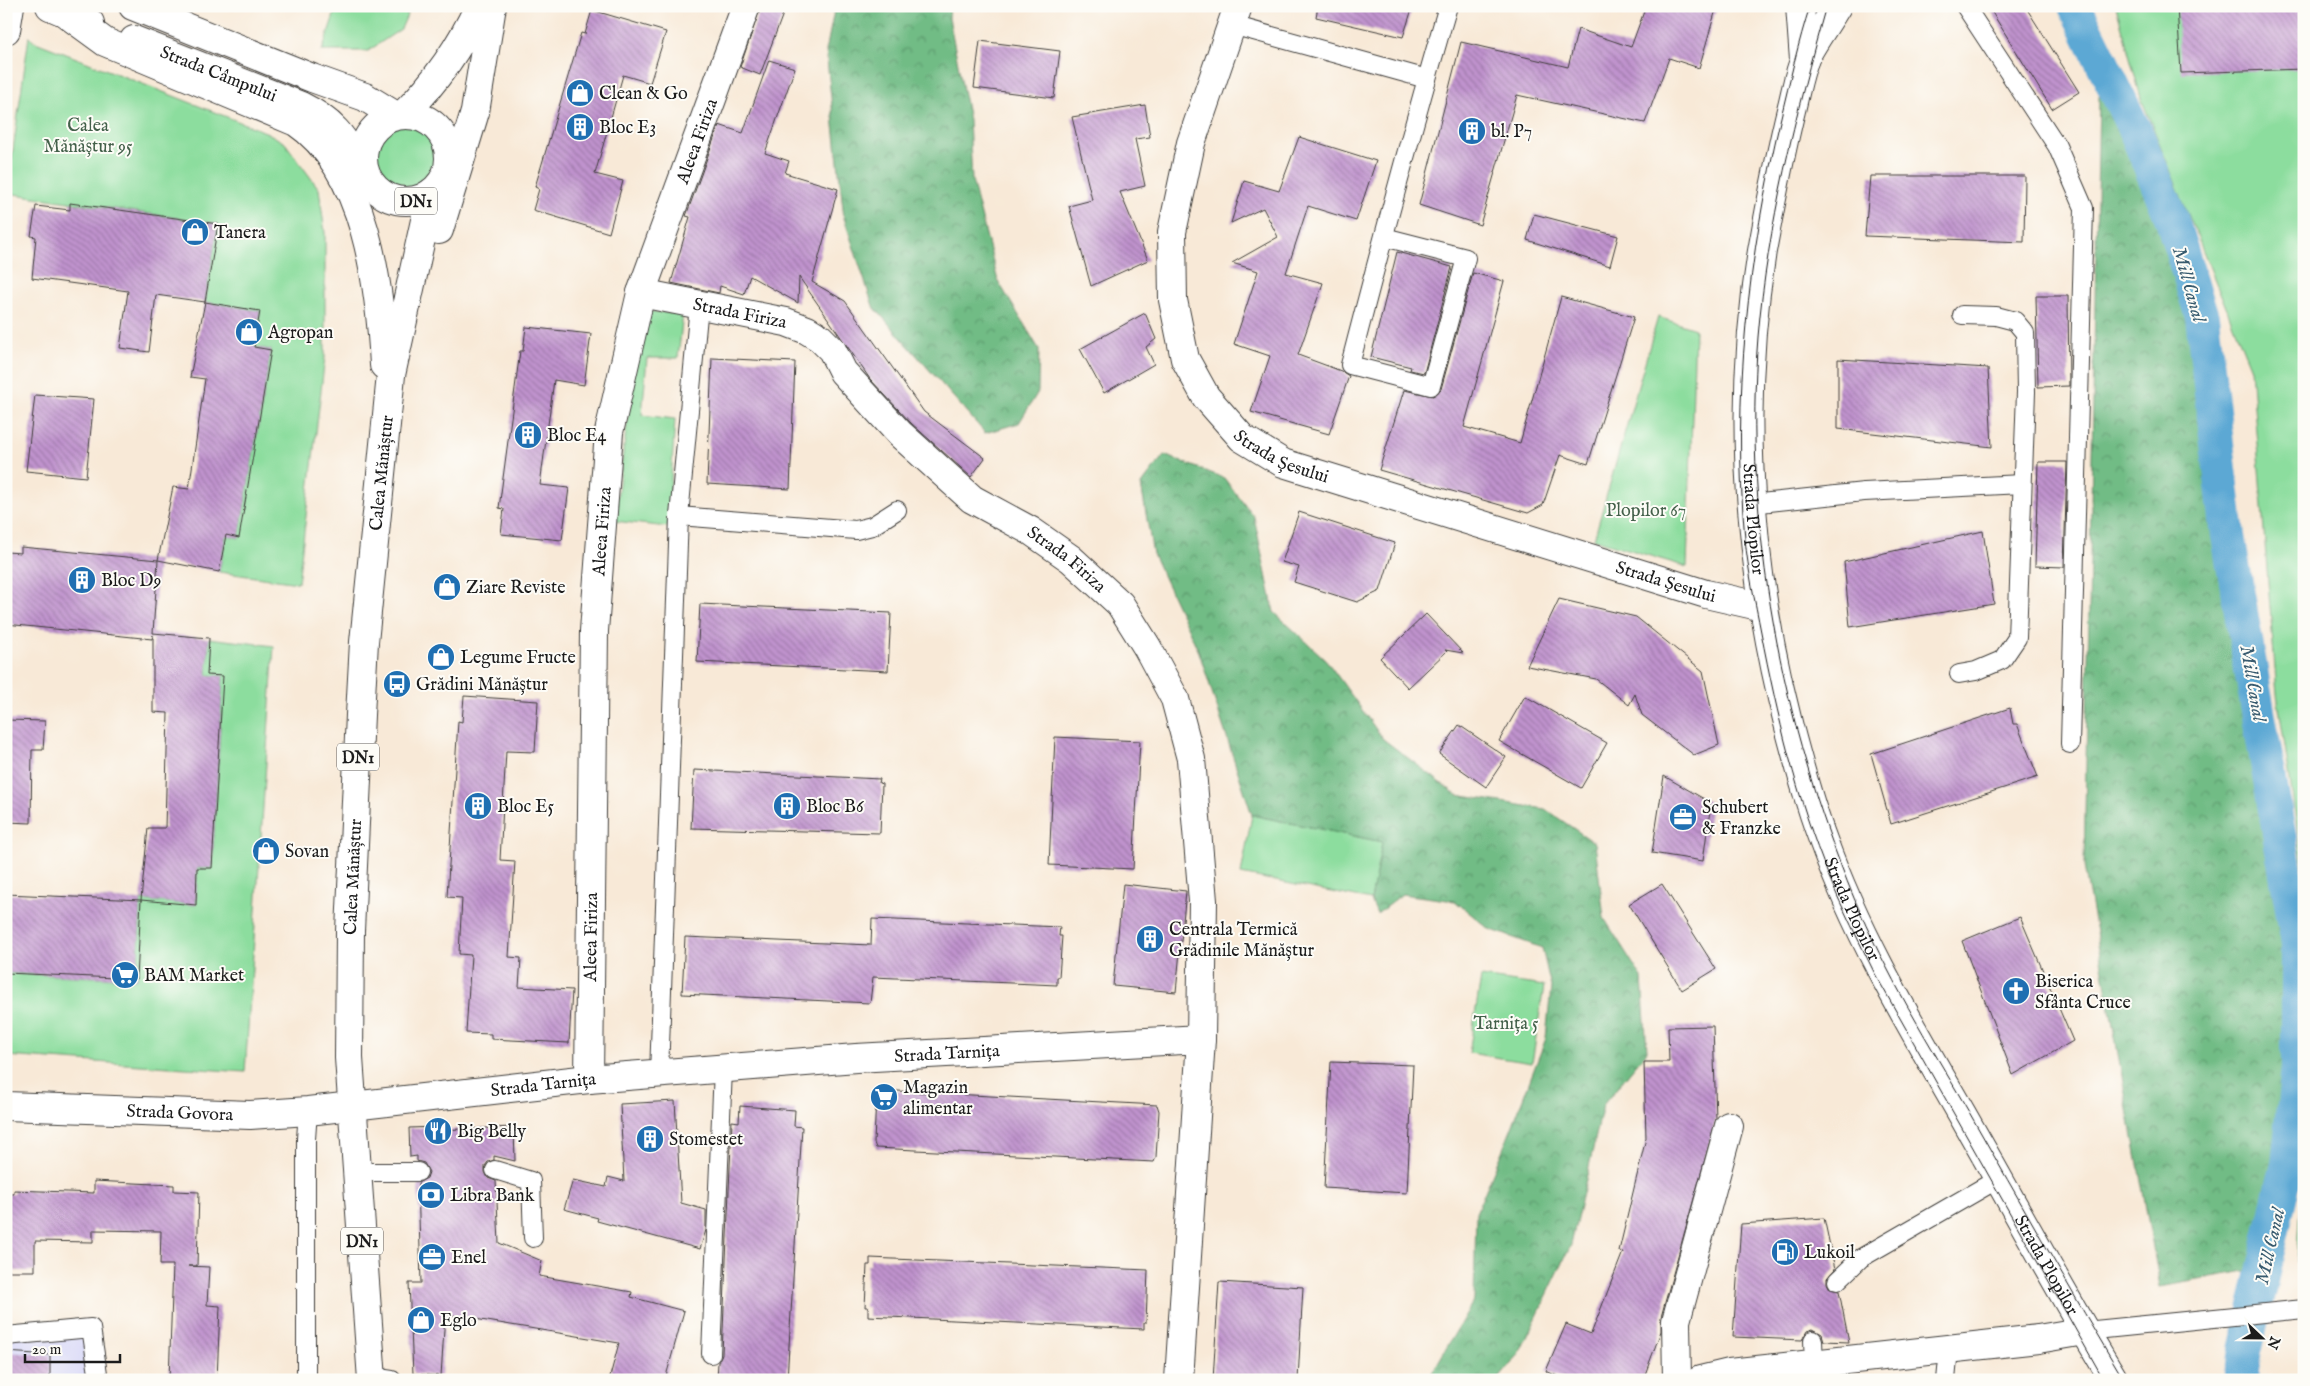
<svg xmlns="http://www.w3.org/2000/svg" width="2310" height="1386" font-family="'IM FELL English',serif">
<defs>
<pattern id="forest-crowns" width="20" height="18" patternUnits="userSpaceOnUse" patternTransform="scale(1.25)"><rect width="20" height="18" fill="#71bc85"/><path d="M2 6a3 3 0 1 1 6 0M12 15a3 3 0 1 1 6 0" fill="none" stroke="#5c986c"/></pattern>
<pattern id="building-back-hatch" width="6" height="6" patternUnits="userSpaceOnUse" patternTransform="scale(1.25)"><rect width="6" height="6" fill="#c093ce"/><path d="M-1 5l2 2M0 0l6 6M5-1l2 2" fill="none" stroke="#9b77a6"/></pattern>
</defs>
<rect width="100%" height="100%" fill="#fdfcf7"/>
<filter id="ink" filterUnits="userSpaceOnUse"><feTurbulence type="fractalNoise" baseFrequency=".02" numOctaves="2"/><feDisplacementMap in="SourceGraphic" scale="10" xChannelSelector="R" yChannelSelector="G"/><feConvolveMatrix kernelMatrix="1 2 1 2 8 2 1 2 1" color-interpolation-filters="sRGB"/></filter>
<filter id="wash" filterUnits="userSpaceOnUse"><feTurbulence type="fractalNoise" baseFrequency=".0096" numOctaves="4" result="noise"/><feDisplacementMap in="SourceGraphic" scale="20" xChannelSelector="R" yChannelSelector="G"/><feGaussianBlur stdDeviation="1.12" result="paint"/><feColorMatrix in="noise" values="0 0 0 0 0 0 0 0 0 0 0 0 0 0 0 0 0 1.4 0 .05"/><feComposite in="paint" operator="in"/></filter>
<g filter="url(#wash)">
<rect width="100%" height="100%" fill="#f8e9d7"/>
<polygon fill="#d7d7f8" points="91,1328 99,1380 6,1380 6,1336"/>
<g fill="#8cdd9e" stroke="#547c5d">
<polygon points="337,6 411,6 401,29 368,51 322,51"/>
<polygon points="2116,6 2304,6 2304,872 2277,694 2251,369 2141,98"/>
<polygon points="29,36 33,41 268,133 285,143 319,189 325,233 325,357 298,583 219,572 226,535 239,538 271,350 254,347 260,311 205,302 218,224 7,193"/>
<circle cx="407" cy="159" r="35"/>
<polygon points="642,311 683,314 678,358 647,358 642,415 675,419 668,527 614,521"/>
<polygon points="1658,317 1695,329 1687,567 1594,539"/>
<polygon points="209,638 274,646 245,1072 6,1056 6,973 137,979 141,900 196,905 197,868 212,868 223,676 207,675"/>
<polygon points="1252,815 1383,842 1371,900 1241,874"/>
<polygon points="1481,977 1544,986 1532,1063 1469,1053"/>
<polygon points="2304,1162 2304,1263 2297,1263"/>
</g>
<g fill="url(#forest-crowns)" stroke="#466c50">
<polygon points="835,6 950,6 949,18 969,120 972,180 998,281 1039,349 1038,392 1019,423 985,433 873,306 844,218 826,51"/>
<polygon points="2099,96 2112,102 2194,316 2238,636 2289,943 2289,1065 2275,1162 2251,1270 2160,1286 2084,866"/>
<polygon points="1164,455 1224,478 1254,517 1274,612 1326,660 1383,739 1457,795 1545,809 1595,843 1604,918 1642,978 1647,1051 1603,1105 1571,1245 1519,1354 1498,1380 1428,1380 1474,1300 1476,1213 1511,1130 1546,1038 1551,987 1542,948 1489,929 1455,901 1402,894 1377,914 1371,900 1382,842 1252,815 1199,652 1153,554 1141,485"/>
</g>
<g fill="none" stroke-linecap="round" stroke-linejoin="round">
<polyline stroke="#5ba8d4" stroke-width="34" points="2075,6 2138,137 2171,217 2202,317 2228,536 2298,944 2298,1067 2288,1163 2244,1355 2241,1380"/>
</g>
<g id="blocks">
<g fill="url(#building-back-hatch)">
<polygon points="761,6 786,6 760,75 740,67"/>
<polygon points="1318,6 1413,6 1403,37 1316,17"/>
<polygon points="1646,6 1717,6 1699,68 1669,58 1645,123 1517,95 1480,225 1419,205 1461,42 1568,67 1578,29 1631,47"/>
<polygon points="1988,6 2025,6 2079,92 2052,109"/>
<polygon points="2177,6 2304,6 2304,69 2181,73"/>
<polygon points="592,10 666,32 650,83 623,75 595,174 623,181 609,233 533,210 539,189 535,187 581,33 585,34"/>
<polygon points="980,41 1060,51 1054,98 974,88"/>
<polygon points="769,60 795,68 765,153 789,161 785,173 838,189 812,282 845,301 924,412 985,458 971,477 911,423 870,379 799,277 798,303 750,276 744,294 720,286 719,293 671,283 690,217 686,216 719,125 743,133"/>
<polygon points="1145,105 1150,137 1135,139 1145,186 1120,192 1148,260 1091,286 1069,206 1092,200 1072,117"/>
<polygon points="1299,137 1376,161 1356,221 1308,206 1286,273 1323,283 1298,355 1341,371 1349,376 1329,434 1251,412 1270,356 1234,344 1258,271 1232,263 1278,237 1263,208 1231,223 1244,181 1279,191"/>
<polygon points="1870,176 2025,176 2024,242 1865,236"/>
<polygon points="70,203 218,224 205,302 156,295 149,352 120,348 128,291 32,278 36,237 31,236 36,206 70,210"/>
<polygon points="1534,214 1618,236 1610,266 1527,240"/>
<polygon points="1397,252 1452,267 1424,373 1410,370 1411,367 1371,357"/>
<polygon points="1473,273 1504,281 1464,427 1520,443 1561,297 1634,317 1588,464 1560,455 1543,505 1528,513 1379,470 1404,390 1433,396 1441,389"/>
<polygon points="2036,296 2068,296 2069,386 2038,387"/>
<polygon points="205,302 260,311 254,347 271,350 239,538 226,535 219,572 158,560 173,487 189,489 205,379 190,377"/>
<polygon points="1145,313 1156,339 1146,347 1154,364 1104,393 1080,349"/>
<polygon points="526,327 591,334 584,385 554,380 540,485 569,488 562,540 501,534 504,509 499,508 520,351 523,351"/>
<polygon points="712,358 795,362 790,489 707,484"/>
<polygon points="1838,359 1988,368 1992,447 1838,429"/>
<polygon points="35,395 94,399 86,477 26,471"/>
<polygon points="2038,462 2067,462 2064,567 2035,566"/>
<polygon points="1299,512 1395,543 1380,591 1357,602 1294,582 1299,567 1282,562"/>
<polygon points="1983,531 1994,604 1850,627 1844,562"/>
<polygon points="21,547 158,560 153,633 209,638 207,675 223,676 212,868 197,868 196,905 141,900 148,828 165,828 168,713 153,712 153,635 152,639 6,624 6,552 21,553"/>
<polygon points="1559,599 1636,617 1703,671 1719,745 1694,755 1642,715 1635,694 1629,705 1596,679 1527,666"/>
<polygon points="700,604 891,613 888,671 697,662"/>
<polygon points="1426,614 1463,653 1445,650 1447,651 1408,688 1380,658"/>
<polygon points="464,696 538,701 535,752 506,751 500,860 515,861 509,957 521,958 519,987 572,990 569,1043 491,1039 491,1034 466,1033 471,955 459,954 462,898 447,897 458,721 462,722"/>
<polygon points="1525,696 1607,743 1581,788 1499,741"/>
<polygon points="2010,708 2013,724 2017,724 2038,777 1891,824 1871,754"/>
<polygon points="6,720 45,721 43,750 32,750 31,823 6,822"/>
<polygon points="1459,725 1506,757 1486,787 1439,754"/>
<polygon points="1055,737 1140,741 1133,869 1049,865"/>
<polygon points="694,770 880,779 879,783 882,784 880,833 691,828"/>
<polygon points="1664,776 1711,803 1703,861 1652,853"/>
<polygon points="1123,884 1186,891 1176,992 1113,986"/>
<polygon points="1662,884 1716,969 1682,990 1629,904"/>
<polygon points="6,894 141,900 137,979 6,973"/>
<polygon points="2020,917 2073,1041 2013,1075 1962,941"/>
<polygon points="872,919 1060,927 1059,936 1062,936 1059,977 1057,977 1057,985 873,977 870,1003 682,994 685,937 871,945"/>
<polygon points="1713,1026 1716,1119 1661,1317 1661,1331 1643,1380 1566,1380 1546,1371 1566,1324 1591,1334 1623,1252 1619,1251 1646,1138 1644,1062 1669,1062 1668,1027"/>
<polygon points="1331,1062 1413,1065 1407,1193 1324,1188"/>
<polygon points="879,1090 1157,1105 1159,1111 1156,1157 1154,1162 876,1148 874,1143 876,1096 879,1096"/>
<polygon points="675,1101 681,1203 706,1210 706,1230 700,1249 597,1221 598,1218 564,1209 573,1180 606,1187 608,1177 624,1181 620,1104"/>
<polygon points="740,1106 795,1110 794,1126 802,1127 787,1380 717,1380 718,1362 722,1354 732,1121 739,1122"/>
<polygon points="437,1127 437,1130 514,1127 515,1161 494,1156 494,1160 488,1162 485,1166 485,1172 488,1178 496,1181 499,1243 542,1261 539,1276 632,1292 631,1297 684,1311 665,1380 609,1380 619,1343 445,1314 441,1376 413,1374 409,1283 421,1283 418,1183 427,1178 429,1172 424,1163 417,1161 417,1156 410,1157 409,1128"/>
<polygon points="94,1181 174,1185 174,1191 199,1192 197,1266 188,1266 209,1267 207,1305 220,1306 217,1380 169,1380 173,1265 160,1265 161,1231 93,1230 93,1242 35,1241 35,1271 6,1271 6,1194 14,1194 14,1190 94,1193"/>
<polygon points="1824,1218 1835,1269 1827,1278 1827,1283 1830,1289 1839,1291 1849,1342 1824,1341 1822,1334 1813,1329 1807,1331 1802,1340 1733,1337 1741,1224"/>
<polygon points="870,1258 1148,1270 1146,1323 1144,1323 1144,1329 868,1316 868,1307 865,1307 867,1265 870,1265"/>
<polygon points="1219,1282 1303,1287 1298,1380 1213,1380"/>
<polygon points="6,1352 50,1355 50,1380 6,1380"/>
</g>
</g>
</g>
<g filter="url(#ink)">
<use href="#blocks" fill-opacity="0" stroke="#3d3b38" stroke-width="1"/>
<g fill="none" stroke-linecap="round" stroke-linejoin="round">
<defs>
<g id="lane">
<polyline points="1965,6 2057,146 2084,208 2070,744"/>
<polyline points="1232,25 1427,79"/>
<path d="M1384 237 1466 258 1431 386 1350 365C1381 245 1413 125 1448 6"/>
<polyline points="1751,504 1864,492 2022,484"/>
<polyline points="679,516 856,530 872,526 897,510"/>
<polyline points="1959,674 1976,671 2002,660 2017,638 2026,392 2025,333 2015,321 1996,316 1962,315"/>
<polyline points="659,1074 679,516 699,305"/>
<polyline points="495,1170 531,1181 533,1238"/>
<polyline points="357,1172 418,1172"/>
<polyline points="1837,1281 1861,1258 1998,1179"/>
<polyline points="2085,1331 2304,1309"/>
<polyline points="6,1336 91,1328 99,1380"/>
<polyline points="1813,1340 1814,1364"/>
<polyline points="711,1354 723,1069"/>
<polyline points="372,1377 392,1380"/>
<polyline points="306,1380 306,1139 308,1111"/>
<polyline points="1946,1380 1949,1349"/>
</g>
<g id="street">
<path id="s1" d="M1238 6 1191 143 1172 232 1173 300 1185 359 1206 397 1242 438 1283 463 1706 594 1763 607"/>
<polyline points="6,30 10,6"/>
<path id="s2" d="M641 293 786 322 807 330 820 338 832 350 843 372 900 434 972 499 1031 531 1071 559 1120 604 1147 647 1175 699 1191 759 1203 901 1201 1039"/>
<path id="s3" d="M589 1079 594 631 609 432 641 293 746 6"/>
<path id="s4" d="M6 1106 250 1115 308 1111 589 1079 856 1058 1201 1039 1179 1380"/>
<polyline points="1677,1380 1676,1321 1729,1126"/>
<polyline points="1700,1380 1729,1373 2038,1339 2085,1331"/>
</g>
<g id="secondary">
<polyline points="50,6 90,23"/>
<polyline points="133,6 312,78 365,97 396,116"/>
<polyline points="1800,6 1804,60"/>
<path id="s5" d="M1837 6C1827 23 1815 39 1806 56 1799 71 1796 90 1792 106 1780 154 1771 202 1762 251 1736 410 1749 571 1789 727 1799 765 1809 803 1823 840 1859 940 1915 1032 1967 1123 2016 1209 2063 1296 2114 1380"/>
<path id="s6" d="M134 40 301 106C336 123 344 140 364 172"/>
</g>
<g id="primary">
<path d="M68 15 105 42 296 122C366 169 380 286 384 365"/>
<circle cx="406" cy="158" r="43"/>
<path d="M403 115C435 83 460 48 479 6"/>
<polyline points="439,230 475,112 492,6"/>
<path id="s7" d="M372 1380 349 1058 350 931 360 715 364 642 391 375 431 193"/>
</g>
</defs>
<use href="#lane" stroke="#3d3b38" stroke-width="20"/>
<use href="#street" stroke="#3d3b38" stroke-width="30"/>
<use href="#secondary" stroke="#3d3b38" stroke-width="30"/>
<use href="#primary" stroke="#3d3b38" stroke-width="30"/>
<use href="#lane" stroke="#fff" stroke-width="18"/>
<use href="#street" stroke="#fff" stroke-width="28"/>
<use href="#secondary" stroke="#fff" stroke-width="28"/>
<use href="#primary" stroke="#fff" stroke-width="28"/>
<g stroke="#1c1c1c" stroke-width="1">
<path d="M1810 6C1798 43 1790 80 1781 117 1748 256 1732 397 1745 539 1748 570 1755 601 1761 632 1777 715 1797 799 1829 877 1843 910 1859 941 1874 972L2104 1380"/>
<path d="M1826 6C1796 112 1767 228 1758 337 1743 524 1782 726 1854 898 1885 973 1929 1043 1969 1112 2020 1202 2071 1291 2124 1380"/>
</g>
</g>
</g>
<defs>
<symbol id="shop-disc" viewBox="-11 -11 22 22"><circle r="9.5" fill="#1f6fb2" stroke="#fdfcf7"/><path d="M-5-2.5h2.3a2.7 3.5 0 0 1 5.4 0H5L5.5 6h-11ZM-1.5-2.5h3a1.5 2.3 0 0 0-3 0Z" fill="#fff"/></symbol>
<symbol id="building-disc" viewBox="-11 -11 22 22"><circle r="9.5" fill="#1f6fb2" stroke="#fdfcf7"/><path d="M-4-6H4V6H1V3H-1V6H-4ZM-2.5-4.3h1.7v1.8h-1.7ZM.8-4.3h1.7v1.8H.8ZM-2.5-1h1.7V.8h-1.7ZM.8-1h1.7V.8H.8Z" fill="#fff"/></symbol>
<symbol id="bus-disc" viewBox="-11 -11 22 22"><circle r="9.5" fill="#1f6fb2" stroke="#fdfcf7"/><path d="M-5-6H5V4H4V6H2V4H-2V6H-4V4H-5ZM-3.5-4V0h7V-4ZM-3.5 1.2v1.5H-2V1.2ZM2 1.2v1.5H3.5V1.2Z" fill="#fff"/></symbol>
<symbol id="office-disc" viewBox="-11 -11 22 22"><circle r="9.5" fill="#1f6fb2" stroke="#fdfcf7"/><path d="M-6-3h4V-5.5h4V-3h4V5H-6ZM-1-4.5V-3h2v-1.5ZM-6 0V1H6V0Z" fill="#fff"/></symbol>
<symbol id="supermarket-disc" viewBox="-11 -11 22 22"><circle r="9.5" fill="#1f6fb2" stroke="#fdfcf7"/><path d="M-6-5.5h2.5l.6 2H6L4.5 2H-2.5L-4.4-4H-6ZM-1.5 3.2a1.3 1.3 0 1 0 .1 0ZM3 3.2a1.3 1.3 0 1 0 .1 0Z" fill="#fff"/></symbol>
<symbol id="church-disc" viewBox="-11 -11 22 22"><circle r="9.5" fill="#1f6fb2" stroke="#fdfcf7"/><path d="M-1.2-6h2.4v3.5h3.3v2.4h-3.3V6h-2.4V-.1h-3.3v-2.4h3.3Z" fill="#fff"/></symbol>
<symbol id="restaurant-disc" viewBox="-11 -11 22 22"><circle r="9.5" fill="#1f6fb2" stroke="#fdfcf7"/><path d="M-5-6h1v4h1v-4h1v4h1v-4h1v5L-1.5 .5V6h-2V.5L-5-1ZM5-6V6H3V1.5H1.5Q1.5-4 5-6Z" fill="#fff"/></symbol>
<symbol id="bank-disc" viewBox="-11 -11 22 22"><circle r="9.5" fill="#1f6fb2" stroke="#fdfcf7"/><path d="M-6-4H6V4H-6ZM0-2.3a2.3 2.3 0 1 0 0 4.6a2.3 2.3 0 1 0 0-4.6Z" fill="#fff"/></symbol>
<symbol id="fuel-disc" viewBox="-11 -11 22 22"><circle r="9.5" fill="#1f6fb2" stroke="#fdfcf7"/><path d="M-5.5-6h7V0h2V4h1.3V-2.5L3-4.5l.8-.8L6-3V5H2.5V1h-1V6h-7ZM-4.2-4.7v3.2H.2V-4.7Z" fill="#fff"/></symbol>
</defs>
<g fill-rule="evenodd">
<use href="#shop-disc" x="564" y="77" width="32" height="32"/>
<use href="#building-disc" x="564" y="111" width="32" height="32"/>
<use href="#building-disc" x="1456" y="115" width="32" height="32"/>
<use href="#shop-disc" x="179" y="216" width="32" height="32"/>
<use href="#shop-disc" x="233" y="316" width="32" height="32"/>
<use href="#building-disc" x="512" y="419" width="32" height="32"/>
<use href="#building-disc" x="66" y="564" width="32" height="32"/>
<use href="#shop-disc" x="431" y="571" width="32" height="32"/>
<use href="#shop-disc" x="425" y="641" width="32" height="32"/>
<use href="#bus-disc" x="381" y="668" width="32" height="32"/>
<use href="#building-disc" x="462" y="790" width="32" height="32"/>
<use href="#building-disc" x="771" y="790" width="32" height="32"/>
<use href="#office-disc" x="1667" y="801" width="32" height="32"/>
<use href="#shop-disc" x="250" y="835" width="32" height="32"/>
<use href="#building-disc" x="1134" y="923" width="32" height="32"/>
<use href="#supermarket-disc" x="109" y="959" width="32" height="32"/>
<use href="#church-disc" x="2000" y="975" width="32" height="32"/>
<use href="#supermarket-disc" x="868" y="1081" width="32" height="32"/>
<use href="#restaurant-disc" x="422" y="1115" width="32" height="32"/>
<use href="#building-disc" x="634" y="1123" width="32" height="32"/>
<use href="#bank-disc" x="415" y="1179" width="32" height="32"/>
<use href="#fuel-disc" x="1769" y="1236" width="32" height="32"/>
<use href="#office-disc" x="416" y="1241" width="32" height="32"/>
<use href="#shop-disc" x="405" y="1304" width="32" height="32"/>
</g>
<g text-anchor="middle" stroke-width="4" stroke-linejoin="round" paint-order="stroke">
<g fill="#fdfcf7" stroke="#605f5e" stroke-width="1">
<rect x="395" y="187.5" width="42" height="27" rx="4"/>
<rect x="337" y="743.5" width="42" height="27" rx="4"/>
<rect x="341" y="1227.5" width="42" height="27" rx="4"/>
</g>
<g font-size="16" font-weight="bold" fill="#1c1c1c">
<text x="416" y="207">DN1</text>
<text x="358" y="763">DN1</text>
<text x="362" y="1247">DN1</text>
</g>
<g font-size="18" fill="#1c1c1c" stroke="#fdfcf7">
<text dy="6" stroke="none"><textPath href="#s6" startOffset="91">Strada Câmpului</textPath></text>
<text dy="6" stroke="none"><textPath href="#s3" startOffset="952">Aleea Firiza</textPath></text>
<text dy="6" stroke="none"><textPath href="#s2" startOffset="101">Strada Firiza</textPath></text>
<text dy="6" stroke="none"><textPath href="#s1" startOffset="506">Strada Șesului</textPath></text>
<text dy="6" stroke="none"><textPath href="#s7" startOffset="909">Calea Mănăștur</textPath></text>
<text dy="6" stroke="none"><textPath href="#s5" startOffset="528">Strada Plopilor</textPath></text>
<text dy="6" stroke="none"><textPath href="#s3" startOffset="548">Aleea Firiza</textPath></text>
<text dy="6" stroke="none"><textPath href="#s2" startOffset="521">Strada Firiza</textPath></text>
<text dy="6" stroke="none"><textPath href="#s1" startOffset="911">Strada Șesului</textPath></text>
<text dy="6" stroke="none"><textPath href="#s7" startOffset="504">Calea Mănăștur</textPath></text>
<text dy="6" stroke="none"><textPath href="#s5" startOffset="932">Strada Plopilor</textPath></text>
<text dy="6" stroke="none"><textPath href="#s3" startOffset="142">Aleea Firiza</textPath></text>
<text dy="6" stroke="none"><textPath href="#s4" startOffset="944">Strada Tarnița</textPath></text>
<text dy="6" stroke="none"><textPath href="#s4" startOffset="539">Strada Tarnița</textPath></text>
<text dy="6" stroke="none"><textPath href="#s4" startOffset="174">Strada Govora</textPath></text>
<text dy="6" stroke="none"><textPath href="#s5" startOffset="1338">Strada Plopilor</textPath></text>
</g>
<g font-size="18" fill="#1c1c1c" stroke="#fdfcf7" text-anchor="start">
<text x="599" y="99">Clean &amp; Go</text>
<text x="599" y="133">Bloc E3</text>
<text x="1491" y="137">bl. P7</text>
<text x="214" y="238">Tanera</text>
<text x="268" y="338">Agropan</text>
<text x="547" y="441">Bloc E4</text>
<text x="101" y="586">Bloc D9</text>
<text x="466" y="593">Ziare Reviste</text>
<text x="460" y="663">Legume Fructe</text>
<text x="416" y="690">Grădini Mănăștur</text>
<text x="497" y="812">Bloc E5</text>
<text x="806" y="812">Bloc B6</text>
<text x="1702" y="813">Schubert<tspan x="1702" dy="21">&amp; Franzke</tspan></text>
<text x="285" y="857">Sovan</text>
<text x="1169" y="935">Centrala Termică<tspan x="1169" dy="21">Grădinile Mănăștur</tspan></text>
<text x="144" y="981">BAM Market</text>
<text x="2035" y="987">Biserica<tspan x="2035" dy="21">Sfânta Cruce</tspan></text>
<text x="903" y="1093">Magazin<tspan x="903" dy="21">alimentar</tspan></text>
<text x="457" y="1137">Big Belly</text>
<text x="669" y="1145">Stomestet</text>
<text x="450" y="1201">Libra Bank</text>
<text x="1804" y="1258">Lukoil</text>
<text x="451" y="1263">Enel</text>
<text x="440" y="1326">Eglo</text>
</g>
<g font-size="18" fill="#43604a" stroke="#fdfcf7">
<text x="88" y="131">Calea<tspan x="88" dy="21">Mănăștur 95</tspan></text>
<text x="1646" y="516">Plopilor 67</text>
<text x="1506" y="1029">Tarnița 5</text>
</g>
<g font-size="19" font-style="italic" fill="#385b6f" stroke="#fdfcf7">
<text transform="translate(2190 284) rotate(74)" y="7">Mill Canal</text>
<text transform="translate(2254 683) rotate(80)" y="7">Mill Canal</text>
<text transform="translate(2269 1246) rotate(-77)" y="7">Mill Canal</text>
</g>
</g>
<rect width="2310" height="1386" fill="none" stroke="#fdfcf7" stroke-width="25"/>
<g transform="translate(2262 1338) rotate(112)" stroke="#fdfcf7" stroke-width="4" paint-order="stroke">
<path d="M0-4L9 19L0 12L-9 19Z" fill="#1c1c1c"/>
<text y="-8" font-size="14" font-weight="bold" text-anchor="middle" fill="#1c1c1c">N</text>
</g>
<path d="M25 1354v8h95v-8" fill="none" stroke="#1c1c1c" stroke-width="2.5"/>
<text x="32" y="1354" font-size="15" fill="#1c1c1c" stroke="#fdfcf7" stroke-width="4" paint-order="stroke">20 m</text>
</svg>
